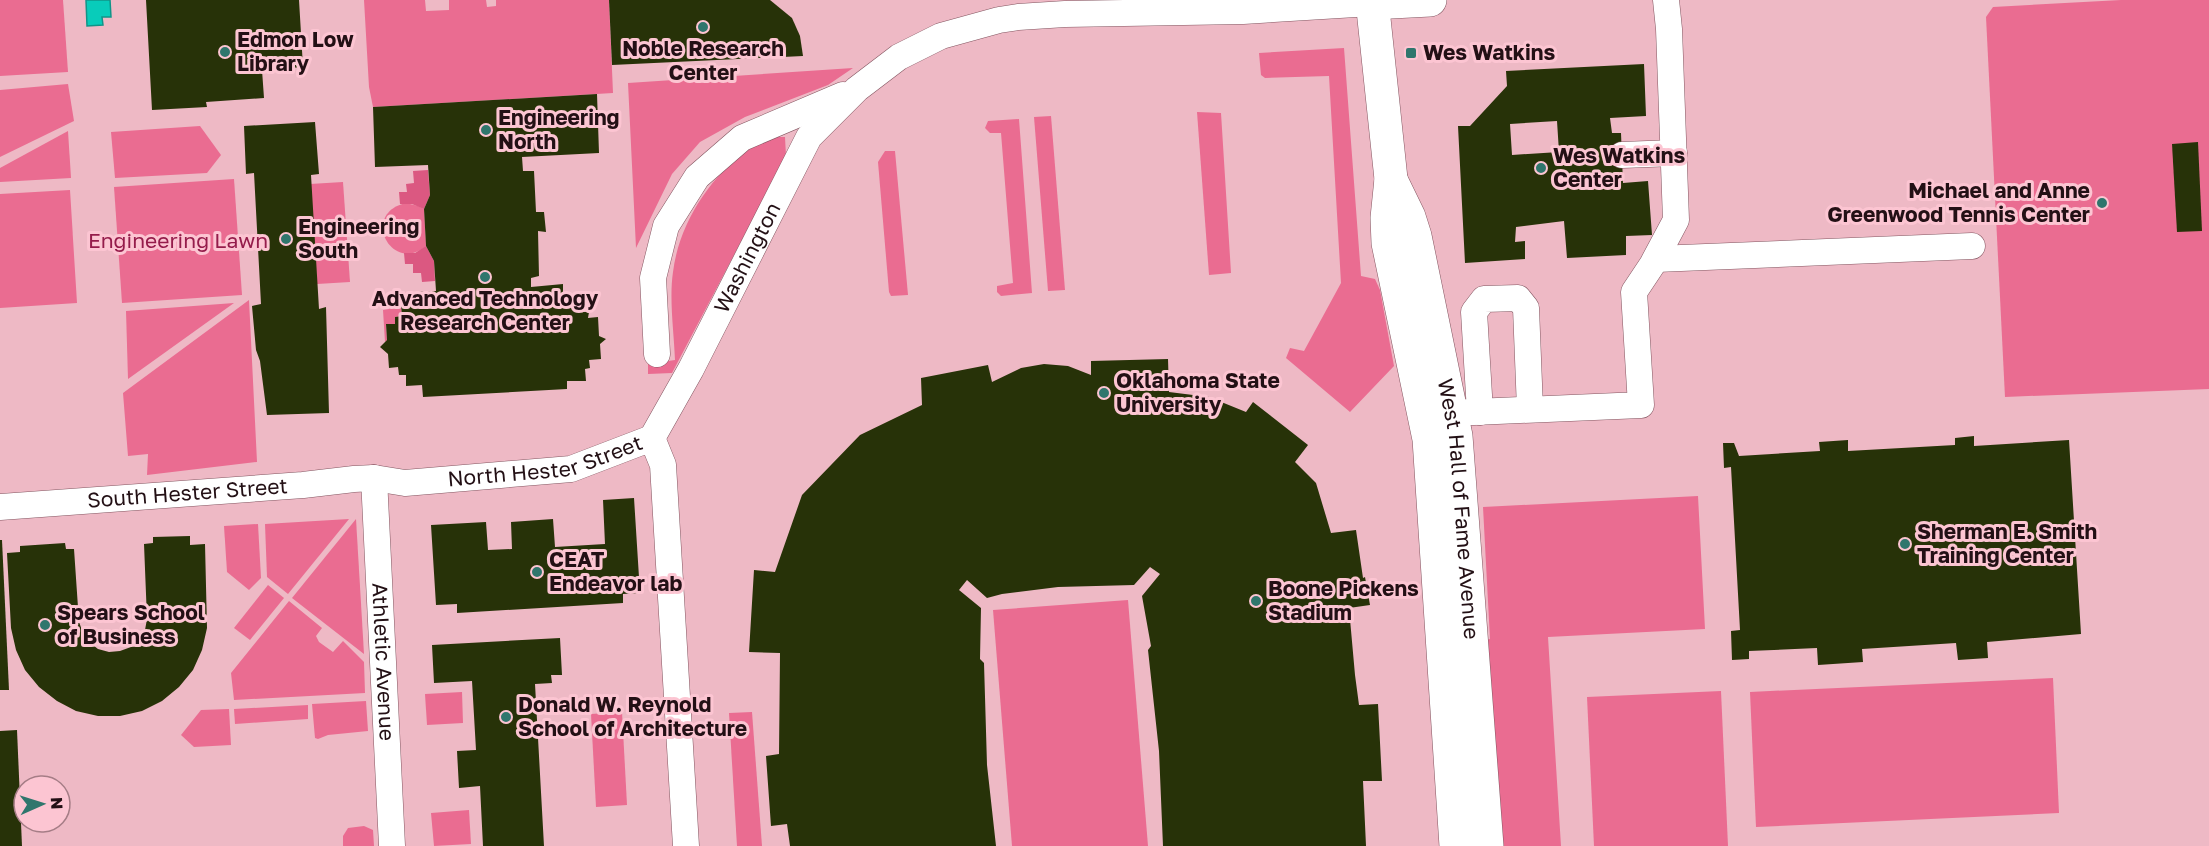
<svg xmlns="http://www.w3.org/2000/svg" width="2209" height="846" font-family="'Golos Text',sans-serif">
<rect width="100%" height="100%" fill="#eeb9c5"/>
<g fill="#ea6c91">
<polygon points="0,0 63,0 68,72 0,76"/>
<polygon points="364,0 425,0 426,11 449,10 449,0 486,0 487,7 496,6 496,0 609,0 613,93 373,107 369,87"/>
<polygon points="2121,0 2209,0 2209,389 2005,397 1986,17 1993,7"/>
<polygon points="1344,48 1361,276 1375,279 1380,290 1394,366 1350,412 1286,358 1290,348 1304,351 1341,283 1329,76 1265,78 1261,75 1259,53"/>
<polygon points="853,68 828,85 745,117 700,142 672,174 636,248 628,83"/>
<polygon points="68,84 74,121 0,157 0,90"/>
<polygon points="1197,112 1221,113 1231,273 1209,275"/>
<polygon points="1051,116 1065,290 1048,291 1034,117"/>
<polygon points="1019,119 1032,293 1001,296 997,292 997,286 1013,283 1001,133 990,133 985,128 988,121"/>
<polygon points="200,126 221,155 207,173 115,178 111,132"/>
<polygon points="68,131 71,178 0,182 0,168"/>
<path d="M773 137H785L786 156 672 373 648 374V364L675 360C674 332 669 299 673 272 679 224 709 178 748 149 755 144 765 141 773 137Z"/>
<polygon points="885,151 895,151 908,295 891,296 889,292 878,162"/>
<polygon points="234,179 242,295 122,303 114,187"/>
<polygon points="343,182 350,282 317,284 310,184"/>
<polygon points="70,190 77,303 0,308 0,194"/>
<path d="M406 203 418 206 424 209 426 246C391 275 360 213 406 203Z"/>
<polygon points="418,292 419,304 401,305 402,316 395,317 395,324 386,325 387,340 385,342 383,310 389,309 389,303 396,302 395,293"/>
<polygon points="249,300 257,462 147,475 148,454 128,456 123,393"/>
<polygon points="234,303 128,379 126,311"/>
<polygon points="1698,496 1705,629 1548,637 1561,846 1497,846 1486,640 1490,639 1483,507"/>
<polygon points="349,519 288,594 267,577 265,524"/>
<polygon points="356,519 364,654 292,598"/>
<polygon points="258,524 261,578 249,590 227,572 224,526"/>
<polygon points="268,585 284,598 250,640 234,628"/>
<polygon points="1128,600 1148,846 1012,846 993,610"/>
<polygon points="289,601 322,628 316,636 319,642 333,652 343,641 364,662 365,693 234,700 231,673"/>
<polygon points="2053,678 2059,813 1756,827 1750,692"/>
<polygon points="1721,691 1728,846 1594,846 1587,697"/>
<polygon points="462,692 463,723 427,725 425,694"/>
<polygon points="366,701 368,731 328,735 318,739 315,738 312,704"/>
<polygon points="308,705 308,719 235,724 234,709"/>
<polygon points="229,709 231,745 194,747 181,735 201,710"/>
<polygon points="622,712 627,805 596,807 591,714"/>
<polygon points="752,712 762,846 737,846 729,713"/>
<polygon points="469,810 471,844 434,846 431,813"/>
<polygon points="364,826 373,830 374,846 343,846 343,836 348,828"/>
</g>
<g fill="#db5881">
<polygon points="428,170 430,195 424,209 412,204 400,204 399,192 407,192 406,184 414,183 413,171"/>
<polygon points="426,246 434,261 435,281 422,282 421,273 413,273 413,264 405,264 404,253 415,253"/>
</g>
<polygon fill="#08ccba" stroke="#109488" stroke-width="1.5" points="86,0 110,0 111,17 102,17 103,25 87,26"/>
<g fill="#273208" fill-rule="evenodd">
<polygon points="146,0 299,0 303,67 262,70 264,98 206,102 207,107 152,110"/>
<polygon points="609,0 770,0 792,18 800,36 803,56 612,65"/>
<path d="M1644 64 1646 116 1610 118 1612 133H1621L1623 183 1648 181 1652 235 1626 236V255L1567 258 1564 221 1516 227 1515 242 1525 241V259L1465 263 1458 126H1470L1507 86 1506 71ZM1557 121 1559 152 1512 155 1510 124Z"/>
<polygon points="597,94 599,153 522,157 523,171 534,171 536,212 544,212 546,232 538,231 539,276 531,278 531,287 563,284 563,298 580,297 581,312 589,312 588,318 598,317 599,336 606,339 600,344 601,359 589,360 590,368 585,369 586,381 567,381 567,389 423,397 422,385 406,386 406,375 399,375 398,367 389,368 388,354 380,347 387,340 386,324 395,324 395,317 402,316 401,305 419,304 418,292 436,291 434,261 426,246 424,209 430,195 428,165 375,167 373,107"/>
<polygon points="315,122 319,174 311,175 319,309 326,307 329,413 267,415 260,361 256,350 252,306 261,304 254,173 246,174 244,126"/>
<polygon points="2198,142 2202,231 2177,232 2172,144"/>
<polygon points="1168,359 1169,392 1209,397 1246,412 1253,402 1308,445 1295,462 1316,483 1331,533 1356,530 1363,578 1365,577 1370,605 1349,608 1355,675 1359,705 1378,704 1382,781 1363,781 1366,846 1163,846 1159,751 1148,650 1151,646 1142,596 1160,574 1150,567 1134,585 1058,587 1002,594 987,598 967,580 959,590 981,608 980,659 984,663 987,765 996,846 790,846 787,824 771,826 766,756 779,754 780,653 749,652 754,570 775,572 802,495 860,435 922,405 921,378 988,365 992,382 1021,368 1044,364 1068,366 1091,375 1091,361"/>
<polygon points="1974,436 1974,446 2069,440 2081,634 1987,642 1988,658 1958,660 1956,643 1862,649 1863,662 1818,665 1817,648 1749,651 1749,659 1732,660 1731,631 1740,630 1731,467 1724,468 1723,443 1734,443 1739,456 1820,451 1819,442 1848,440 1848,451 1955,445 1955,438"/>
<polygon points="634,498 640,593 623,594 623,603 457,613 457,604 436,605 431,525 486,522 488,550 512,549 511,522 553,519 555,547 605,544 603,500"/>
<polygon points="190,536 190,545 205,544 207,628 202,650 193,670 179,687 162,701 142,711 120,716 98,716 76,711 57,701 39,687 25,670 16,650 11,628 7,553 20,552 20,546 65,543 66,549 74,549 79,622 83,633 89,642 98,649 109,652 120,651 131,647 139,640 145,630 147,619 144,544 153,543 153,537"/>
<polygon points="0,540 2,540 9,690 0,690"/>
<polygon points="560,638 562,675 551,675 552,683 535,684 544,846 483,846 480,786 459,788 457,751 476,750 472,681 434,683 432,645"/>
<polygon points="17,730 22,846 0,846 0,731"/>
</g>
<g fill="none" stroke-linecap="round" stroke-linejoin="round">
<defs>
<g id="minor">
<polyline points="1622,155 1674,153"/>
<polyline points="1656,259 1972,246"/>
<polyline points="657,354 653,278 666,226 697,177 742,138 843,95"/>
<polyline points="1480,412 1474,312 1484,299 1518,298 1526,308 1530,409"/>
<polyline points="1451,413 1641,405 1634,292 1652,265 1676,220 1669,29 1666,0"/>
<path id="s1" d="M652 438 691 369 809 137 857 89 899 57 941 36 999 20 1018 17 1065 14 1243 11 1372 3"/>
<path id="s2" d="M374 478 392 846"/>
<path id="s3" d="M0 507 303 485 354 479 374 478 405 483 571 469 652 438 663 465 686 846"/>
</g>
<g id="major">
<polyline points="1372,0 1391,179 1387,218 1388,243 1429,439 1456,846"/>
<polyline points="1372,3 1430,0"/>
<path id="s4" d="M1391 180 1409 217 1415 236 1456 436 1487 846"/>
</g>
</defs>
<use href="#minor" stroke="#835560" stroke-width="27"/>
<use href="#major" stroke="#835560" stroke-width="34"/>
<use href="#minor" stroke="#fff" stroke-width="26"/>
<use href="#major" stroke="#fff" stroke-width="33"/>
</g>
<g fill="#2f766d" stroke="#fcc5d2" stroke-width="2">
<circle cx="703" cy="27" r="6"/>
<circle cx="225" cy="52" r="6"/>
<rect x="1405" y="47" width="12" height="12" rx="3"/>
<circle cx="486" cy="130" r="6"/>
<circle cx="1541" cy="168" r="6"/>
<circle cx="2102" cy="203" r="6"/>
<circle cx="286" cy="239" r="6"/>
<circle cx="485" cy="277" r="6"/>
<circle cx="1104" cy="393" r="6"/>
<circle cx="1905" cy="544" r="6"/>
<circle cx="537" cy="572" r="6"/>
<circle cx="1256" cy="601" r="6"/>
<circle cx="45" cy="625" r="6"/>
<circle cx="506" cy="717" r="6"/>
</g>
<g text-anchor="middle" stroke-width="6" stroke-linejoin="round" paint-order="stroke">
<g font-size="21" font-weight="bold" fill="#231015" stroke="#fcc5d2" text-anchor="start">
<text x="237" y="47">Edmon Low<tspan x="237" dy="24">Library</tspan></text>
<text x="703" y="56" text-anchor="middle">Noble Research<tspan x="703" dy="24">Center</tspan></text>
<text x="1423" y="60">Wes Watkins</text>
<text x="498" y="125">Engineering<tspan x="498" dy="24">North</tspan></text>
<text x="1553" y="163">Wes Watkins<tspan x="1553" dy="24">Center</tspan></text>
<text x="2090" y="198" text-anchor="end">Michael and Anne<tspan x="2090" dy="24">Greenwood Tennis Center</tspan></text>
<text x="298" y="234">Engineering<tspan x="298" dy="24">South</tspan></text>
<text x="485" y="306" text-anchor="middle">Advanced Technology<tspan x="485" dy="24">Research Center</tspan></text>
<text x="1116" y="388">Oklahoma State<tspan x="1116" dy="24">University</tspan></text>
<text x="1917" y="539">Sherman E. Smith<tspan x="1917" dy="24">Training Center</tspan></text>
<text x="549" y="567">CEAT<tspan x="549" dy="24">Endeavor lab</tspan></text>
<text x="1268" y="596">Boone Pickens<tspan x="1268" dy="24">Stadium</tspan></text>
<text x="57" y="620">Spears School<tspan x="57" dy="24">of Business</tspan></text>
<text x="518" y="712">Donald W. Reynold<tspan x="518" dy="24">School of Architecture</tspan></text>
</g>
<g font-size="21" fill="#951c4b" stroke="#fcc5d2">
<text x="178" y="248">Engineering Lawn</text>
</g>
<g font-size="21" fill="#231015" stroke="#fcc5d2">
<text dy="7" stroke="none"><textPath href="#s1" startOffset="204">Washington</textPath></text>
<text dy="7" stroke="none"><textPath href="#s3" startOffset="549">North Hester Street</textPath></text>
<text dy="7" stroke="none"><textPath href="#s3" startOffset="188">South Hester Street</textPath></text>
<text dy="7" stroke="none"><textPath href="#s4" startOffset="338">West Hall of Fame Avenue</textPath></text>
<text dy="7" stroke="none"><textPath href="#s2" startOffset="184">Athletic Avenue</textPath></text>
</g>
</g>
<g transform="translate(42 804) rotate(87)"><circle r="28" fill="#fcc5d2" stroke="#a57d86" stroke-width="1.5"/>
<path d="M0-4.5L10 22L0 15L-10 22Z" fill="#2f766d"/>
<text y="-9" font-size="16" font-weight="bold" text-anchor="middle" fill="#231015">N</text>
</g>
</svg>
